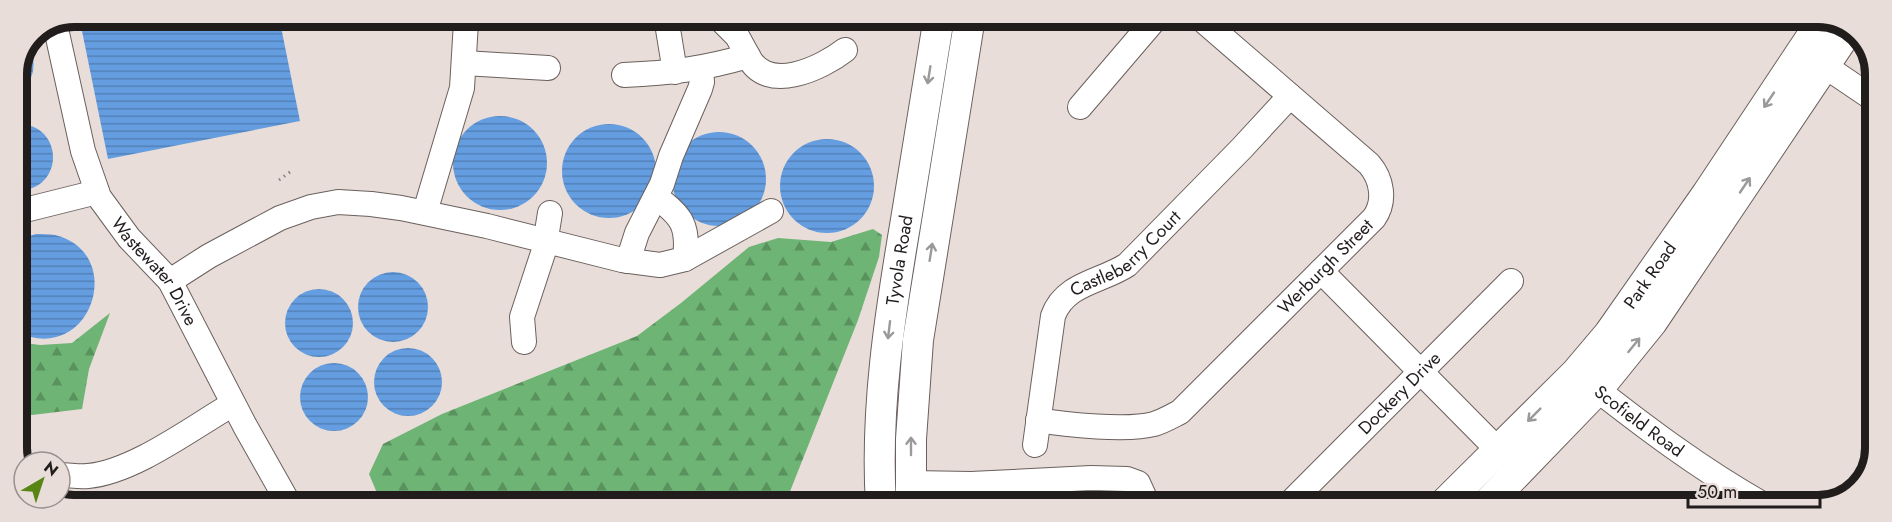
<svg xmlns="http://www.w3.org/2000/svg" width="1892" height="522" font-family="Jost,sans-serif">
<defs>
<pattern id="forest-firs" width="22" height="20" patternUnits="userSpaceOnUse" patternTransform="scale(1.5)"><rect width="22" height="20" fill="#6eb474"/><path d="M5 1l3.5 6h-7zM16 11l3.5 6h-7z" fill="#5a925e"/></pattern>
<pattern id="water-rules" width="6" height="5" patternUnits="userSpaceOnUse" patternTransform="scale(1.5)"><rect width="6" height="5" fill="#649ee1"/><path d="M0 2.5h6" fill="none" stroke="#5280b6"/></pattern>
</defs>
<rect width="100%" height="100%" fill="#e8ddd9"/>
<g fill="url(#forest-firs)">
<polygon points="873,229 882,235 879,257 858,320 785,504 395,504 377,493 369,474 383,444 442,414 637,336 681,303 749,247 778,238 831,242"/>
<polygon points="110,313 89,369 82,409 32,415 17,414 17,342 40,345 72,343"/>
</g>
<g fill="url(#water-rules)">
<polygon points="156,17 279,17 300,121 108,159 82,31"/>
<path d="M29 45C37 64 35 82 17 93V73Z"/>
<circle cx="500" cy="163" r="47"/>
<path d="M17 124C64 123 66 190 17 191Z"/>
<circle cx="609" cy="171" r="47"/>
<circle cx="719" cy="179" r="47"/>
<circle cx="827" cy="186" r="47"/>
<path d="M36 234C42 234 49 234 55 235 128 253 91 367 17 332V240Z"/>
<circle cx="393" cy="307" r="35"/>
<circle cx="319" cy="323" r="34"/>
<circle cx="408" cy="382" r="34"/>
<circle cx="334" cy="397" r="34"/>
</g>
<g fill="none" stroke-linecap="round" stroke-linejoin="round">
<defs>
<g id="minor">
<polyline points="71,17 76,17"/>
<polyline points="666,17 675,72"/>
<path id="s1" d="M55 24 83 151 99 197 129 238 170 281 245 426 289 504"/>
<path d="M748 56C766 95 822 68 845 50"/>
<polyline points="1810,56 1875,100"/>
<polyline points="464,63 548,68"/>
<path d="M624 75C671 73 703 69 748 56L737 36 718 17"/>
<polyline points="1080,107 1156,18"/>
<path d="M656 197C682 216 689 226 685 259"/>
<polyline points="17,212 97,192"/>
<polyline points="425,212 462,88 466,22"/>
<polyline points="628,261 637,233 662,184 671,156 700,89 702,82 701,69"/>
<polyline points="1321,271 1498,450"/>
<polyline points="170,281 209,256 280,218 311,207 338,202 371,204 401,208 487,226 622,260 660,265 685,259 771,211"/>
<polyline points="524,342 522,317 544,250 550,213"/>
<path id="s2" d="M1585 380C1642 425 1700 469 1764 505"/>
<path id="s3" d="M1038 420C1066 425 1128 431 1154 424 1164 421 1172 416 1180 412L1374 218C1386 201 1382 179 1369 164L1200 18"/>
<path id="s4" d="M1035 445 1053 316C1065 283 1101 282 1127 265L1242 148 1290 96"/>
<path d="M60 475C69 475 79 477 88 476 134 472 193 427 233 404"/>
<polyline points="911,483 971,484 1091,478 1127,479 1138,483 1148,505"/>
<path id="s5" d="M1288 505 1511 281"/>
</g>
<g id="major">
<path id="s6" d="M881 505C875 409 890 314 906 220 917 152 928 85 939 17"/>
<polyline points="911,505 911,439 918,340 970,17"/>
<path id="s7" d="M1443 505 1576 373 1609 334 1707 194 1824 18"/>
<polyline points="1486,505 1597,390 1652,322 1849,29"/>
</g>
</defs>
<use href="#minor" stroke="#6a605d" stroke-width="26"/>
<use href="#major" stroke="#6a605d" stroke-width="32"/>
<polyline stroke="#88817e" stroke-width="3" stroke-dasharray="1.5 4.5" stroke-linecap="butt" points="279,180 290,172"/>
<use href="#minor" stroke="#fff" stroke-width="24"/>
<use href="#major" stroke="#fff" stroke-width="30"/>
</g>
<defs><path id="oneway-shaft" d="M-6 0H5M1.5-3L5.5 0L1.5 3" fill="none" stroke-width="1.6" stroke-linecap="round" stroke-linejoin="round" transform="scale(1.5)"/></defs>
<g stroke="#9b9999">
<use href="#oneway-shaft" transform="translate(929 75) rotate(99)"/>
<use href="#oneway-shaft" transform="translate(1769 100) rotate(124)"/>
<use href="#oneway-shaft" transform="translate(1745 185) rotate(-56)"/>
<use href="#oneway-shaft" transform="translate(931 252) rotate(-81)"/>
<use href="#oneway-shaft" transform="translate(889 330) rotate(97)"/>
<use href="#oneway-shaft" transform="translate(1634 345) rotate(-51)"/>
<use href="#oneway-shaft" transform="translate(1534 415) rotate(135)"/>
<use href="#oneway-shaft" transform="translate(911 446) rotate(-90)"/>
</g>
<g text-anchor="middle" stroke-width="4.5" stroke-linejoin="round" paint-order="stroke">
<g font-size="18" fill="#211d1c" stroke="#e8ddd9">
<text dy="6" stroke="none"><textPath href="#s4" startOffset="228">Castleberry Court</textPath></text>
<text dy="6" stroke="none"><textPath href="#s6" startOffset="246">Tyvola Road</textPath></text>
<text dy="6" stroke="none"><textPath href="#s3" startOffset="351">Werburgh Street</textPath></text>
<text dy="6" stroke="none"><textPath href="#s1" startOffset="272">Wastewater Drive</textPath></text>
<text dy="6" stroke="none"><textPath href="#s7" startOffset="310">Park Road</textPath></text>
<text dy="6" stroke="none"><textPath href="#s5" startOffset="158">Dockery Drive</textPath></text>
<text dy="6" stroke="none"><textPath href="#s2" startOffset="68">Scofield Road</textPath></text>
</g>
</g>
<path d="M0 0H1892V522H0ZM74 27H1818A47 47 0 0 1 1865 74V448A47 47 0 0 1 1818 495H74A47 47 0 0 1 27 448V74A47 47 0 0 1 74 27Z" fill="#e8ddd9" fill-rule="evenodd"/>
<path fill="none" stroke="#211d1c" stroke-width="8" d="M74 27H1818A47 47 0 0 1 1865 74V448A47 47 0 0 1 1818 495H74A47 47 0 0 1 27 448V74A47 47 0 0 1 74 27Z"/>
<g transform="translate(42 480) rotate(39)"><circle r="28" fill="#e8ddd9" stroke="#98908d" stroke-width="1.5"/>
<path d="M0-4.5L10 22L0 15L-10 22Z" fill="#588513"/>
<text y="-9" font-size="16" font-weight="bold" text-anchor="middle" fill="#211d1c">N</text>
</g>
<path d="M1688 498v9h132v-9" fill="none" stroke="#211d1c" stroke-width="3"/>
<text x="1697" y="498" font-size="18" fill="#211d1c" stroke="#e8ddd9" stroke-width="4.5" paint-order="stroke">50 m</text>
</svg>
